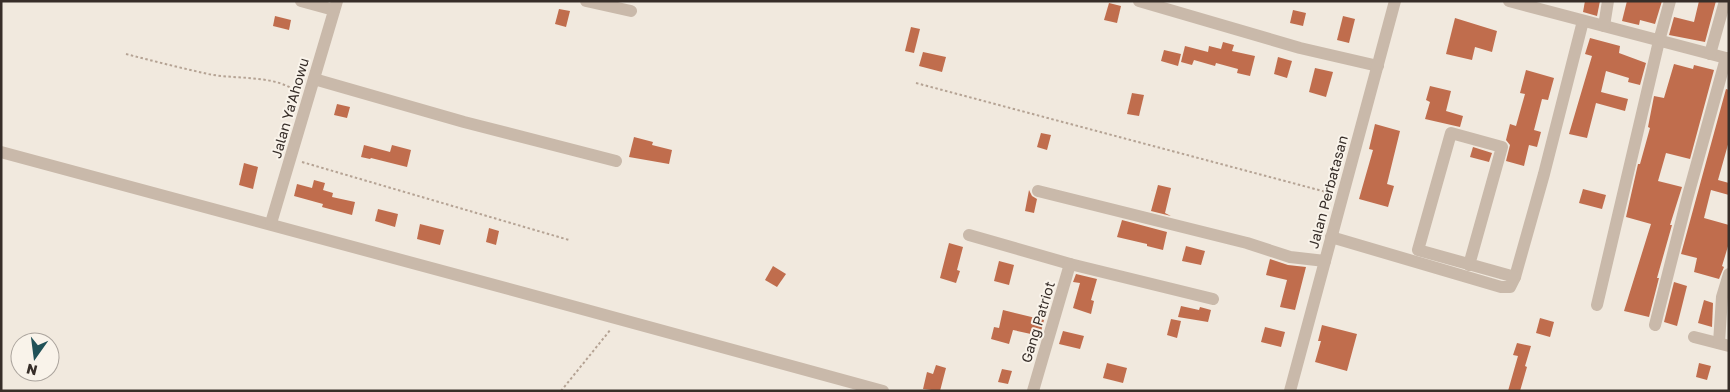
<svg xmlns="http://www.w3.org/2000/svg" width="1730" height="392" font-family="'Golos Text',sans-serif">
<rect width="100%" height="100%" fill="#f1e9de"/>
<g fill="#c06d4d">
<polygon points="1585,1 1600,1 1597,16 1583,12"/>
<polygon points="1627,1 1662,1 1655,24 1640,20 1639,25 1622,21"/>
<polygon points="1699,1 1716,1 1705,42 1669,35 1674,17 1694,22"/>
<polygon points="1109,3 1121,6 1117,23 1104,20"/>
<polygon points="559,9 570,11 566,27 555,24"/>
<polygon points="1293,10 1306,13 1303,26 1290,23"/>
<polygon points="275,16 291,20 289,30 273,26"/>
<polygon points="1343,16 1355,19 1349,43 1337,40"/>
<polygon points="1455,18 1497,31 1492,52 1475,47 1472,60 1446,54"/>
<polygon points="911,27 920,29 914,53 905,51"/>
<polygon points="1590,38 1620,46 1619,53 1646,63 1640,85 1628,82 1629,78 1606,71 1601,92 1628,99 1625,111 1596,103 1587,138 1569,134 1592,56 1585,54"/>
<polygon points="1223,42 1234,45 1232,51 1255,56 1250,76 1237,73 1238,69 1216,63 1215,66 1194,60 1192,65 1181,62 1185,46 1208,52 1209,46 1221,49"/>
<polygon points="1164,50 1181,54 1178,66 1161,61"/>
<polygon points="923,52 946,57 942,72 919,66"/>
<polygon points="1278,57 1292,61 1287,78 1274,74"/>
<polygon points="1674,64 1693,69 1694,65 1714,70 1690,159 1666,153 1658,181 1682,187 1670,225 1672,225 1657,278 1659,278 1649,317 1624,311 1651,224 1626,217 1638,164 1640,164 1650,128 1648,127 1654,96 1664,98"/>
<polygon points="1315,68 1333,72 1326,97 1309,92"/>
<polygon points="1526,70 1554,78 1548,100 1542,99 1534,130 1541,132 1537,147 1529,145 1524,166 1506,161 1510,145 1506,140 1510,124 1516,126 1525,94 1520,93"/>
<polygon points="1430,86 1451,91 1446,111 1463,116 1460,127 1425,119 1430,102 1426,100"/>
<polygon points="1726,89 1729,90 1729,141 1718,180 1729,183 1729,195 1711,190 1704,218 1729,225 1729,243 1722,266 1724,267 1719,279 1694,272 1697,258 1681,254"/>
<polygon points="1132,93 1144,95 1139,116 1127,114"/>
<polygon points="337,104 350,107 347,118 334,115"/>
<polygon points="1375,124 1400,131 1387,184 1394,186 1388,207 1359,199 1373,150 1369,149"/>
<polygon points="1041,133 1051,135 1047,150 1037,147"/>
<polygon points="634,137 653,142 652,145 672,150 669,164 629,157"/>
<polygon points="364,145 390,152 392,145 411,150 407,167 371,158 370,159 361,157"/>
<polygon points="1473,147 1492,153 1489,162 1470,157"/>
<polygon points="244,163 258,167 253,189 239,185"/>
<polygon points="314,180 325,183 323,190 333,193 332,197 355,202 352,215 322,207 323,204 294,196 297,184 312,188"/>
<polygon points="1158,185 1171,188 1165,213 1171,216 1151,211"/>
<polygon points="1583,189 1606,195 1602,209 1579,203"/>
<polygon points="1029,190 1032,196 1037,199 1034,213 1025,211"/>
<polygon points="378,209 398,214 395,227 375,221"/>
<polygon points="1122,220 1167,232 1163,250 1147,246 1147,244 1117,237"/>
<polygon points="420,224 444,230 440,245 417,239"/>
<polygon points="489,228 499,231 496,245 486,242"/>
<polygon points="949,243 963,247 957,270 960,271 956,283 940,278"/>
<polygon points="1186,246 1205,251 1201,265 1182,261"/>
<polygon points="1270,259 1288,265 1306,267 1295,310 1280,307 1287,280 1266,275"/>
<polygon points="999,261 1014,265 1009,285 994,281"/>
<polygon points="773,266 786,274 777,287 765,280"/>
<polygon points="1076,274 1097,279 1091,300 1094,301 1091,314 1073,308 1080,283 1073,282"/>
<polygon points="1674,282 1687,286 1677,326 1664,322"/>
<polygon points="1704,300 1713,303 1712,327 1698,323"/>
<polygon points="1181,306 1199,310 1200,307 1211,310 1208,322 1178,317"/>
<polygon points="1003,310 1044,320 1040,336 1013,330 1009,344 991,339 994,327 999,328"/>
<polygon points="1540,318 1554,322 1550,337 1536,333"/>
<polygon points="1171,319 1181,321 1177,338 1167,335"/>
<polygon points="1322,325 1357,334 1347,371 1315,362 1321,341 1318,341"/>
<polygon points="1265,327 1285,332 1281,347 1261,342"/>
<polygon points="1063,331 1084,336 1080,349 1059,344"/>
<polygon points="1517,343 1531,346 1525,366 1527,367 1520,391 1508,391 1518,356 1513,355"/>
<polygon points="1107,363 1127,368 1123,383 1103,378"/>
<polygon points="1699,363 1711,366 1707,380 1696,377"/>
<polygon points="936,365 946,368 940,391 923,389 927,372 933,374"/>
<polygon points="1002,369 1012,371 1008,384 998,382"/>
</g>
<g fill="none" stroke-linecap="round" stroke-linejoin="round">
<g stroke="#b5a394" stroke-width="2" stroke-dasharray="2.5 2.5" stroke-linecap="butt">
<path d="M126 54C153 61 181 68 208 74 238 80 272 74 298 92"/>
<polyline points="916,83 1330,193"/>
<polyline points="302,162 569,240"/>
<polyline points="561,391 611,329"/>
</g>
<g stroke="#c9b9aa" stroke-width="12">
<polyline points="301,1 334,10"/>
<polyline points="586,1 631,11"/>
<polyline points="1139,1 1300,48 1378,66"/>
<polyline points="1509,1 1726,58"/>
<polyline points="1604,26 1608,1"/>
<polyline points="1710,54 1725,1"/>
<polyline points="314,79 464,122 616,161"/>
<path d="M1 152C296 230 589 311 883 391"/>
<polyline points="1038,191 1247,243 1290,257 1325,261"/>
<polyline points="271,223 337,1"/>
<polyline points="969,235 1070,264"/>
<polyline points="1331,237 1501,287 1510,287 1515,277 1544,174 1583,21"/>
<polyline points="1469,265 1502,147 1451,133 1418,250 1515,277"/>
<polyline points="1597,305 1659,41 1670,1"/>
<polyline points="1655,325 1687,199 1726,58 1729,58"/>
<polyline points="1694,337 1729,346"/>
<polyline points="1719,343 1722,297 1729,274"/>
<polyline points="1033,391 1070,264 1213,299"/>
<polyline points="1290,391 1395,1"/>
</g>
</g>
<g text-anchor="middle" stroke-width="4" stroke-linejoin="round" paint-order="stroke">
<g font-size="14" fill="#372e29" stroke="#f9f3ea">
<text transform="translate(290 108) rotate(-74)" y="5">Jalan Ya'Ahowu</text>
<text transform="translate(1328 192) rotate(-75)" y="5">Jalan Perbatasan</text>
<text transform="translate(1038 322) rotate(-73)" y="5">Gang Patriot</text>
</g>
</g>
<rect width="1730" height="392" fill="none" stroke="#372e29" stroke-width="5"/>
<g transform="translate(35 357) rotate(194)"><circle r="24" fill="#f9f3ea" stroke="#aba49d"/>
<path d="M0-4L9 19L0 12L-9 19Z" fill="#205157"/>
<text y="-8" font-size="14" font-weight="bold" text-anchor="middle" fill="#372e29">N</text>
</g>
</svg>
